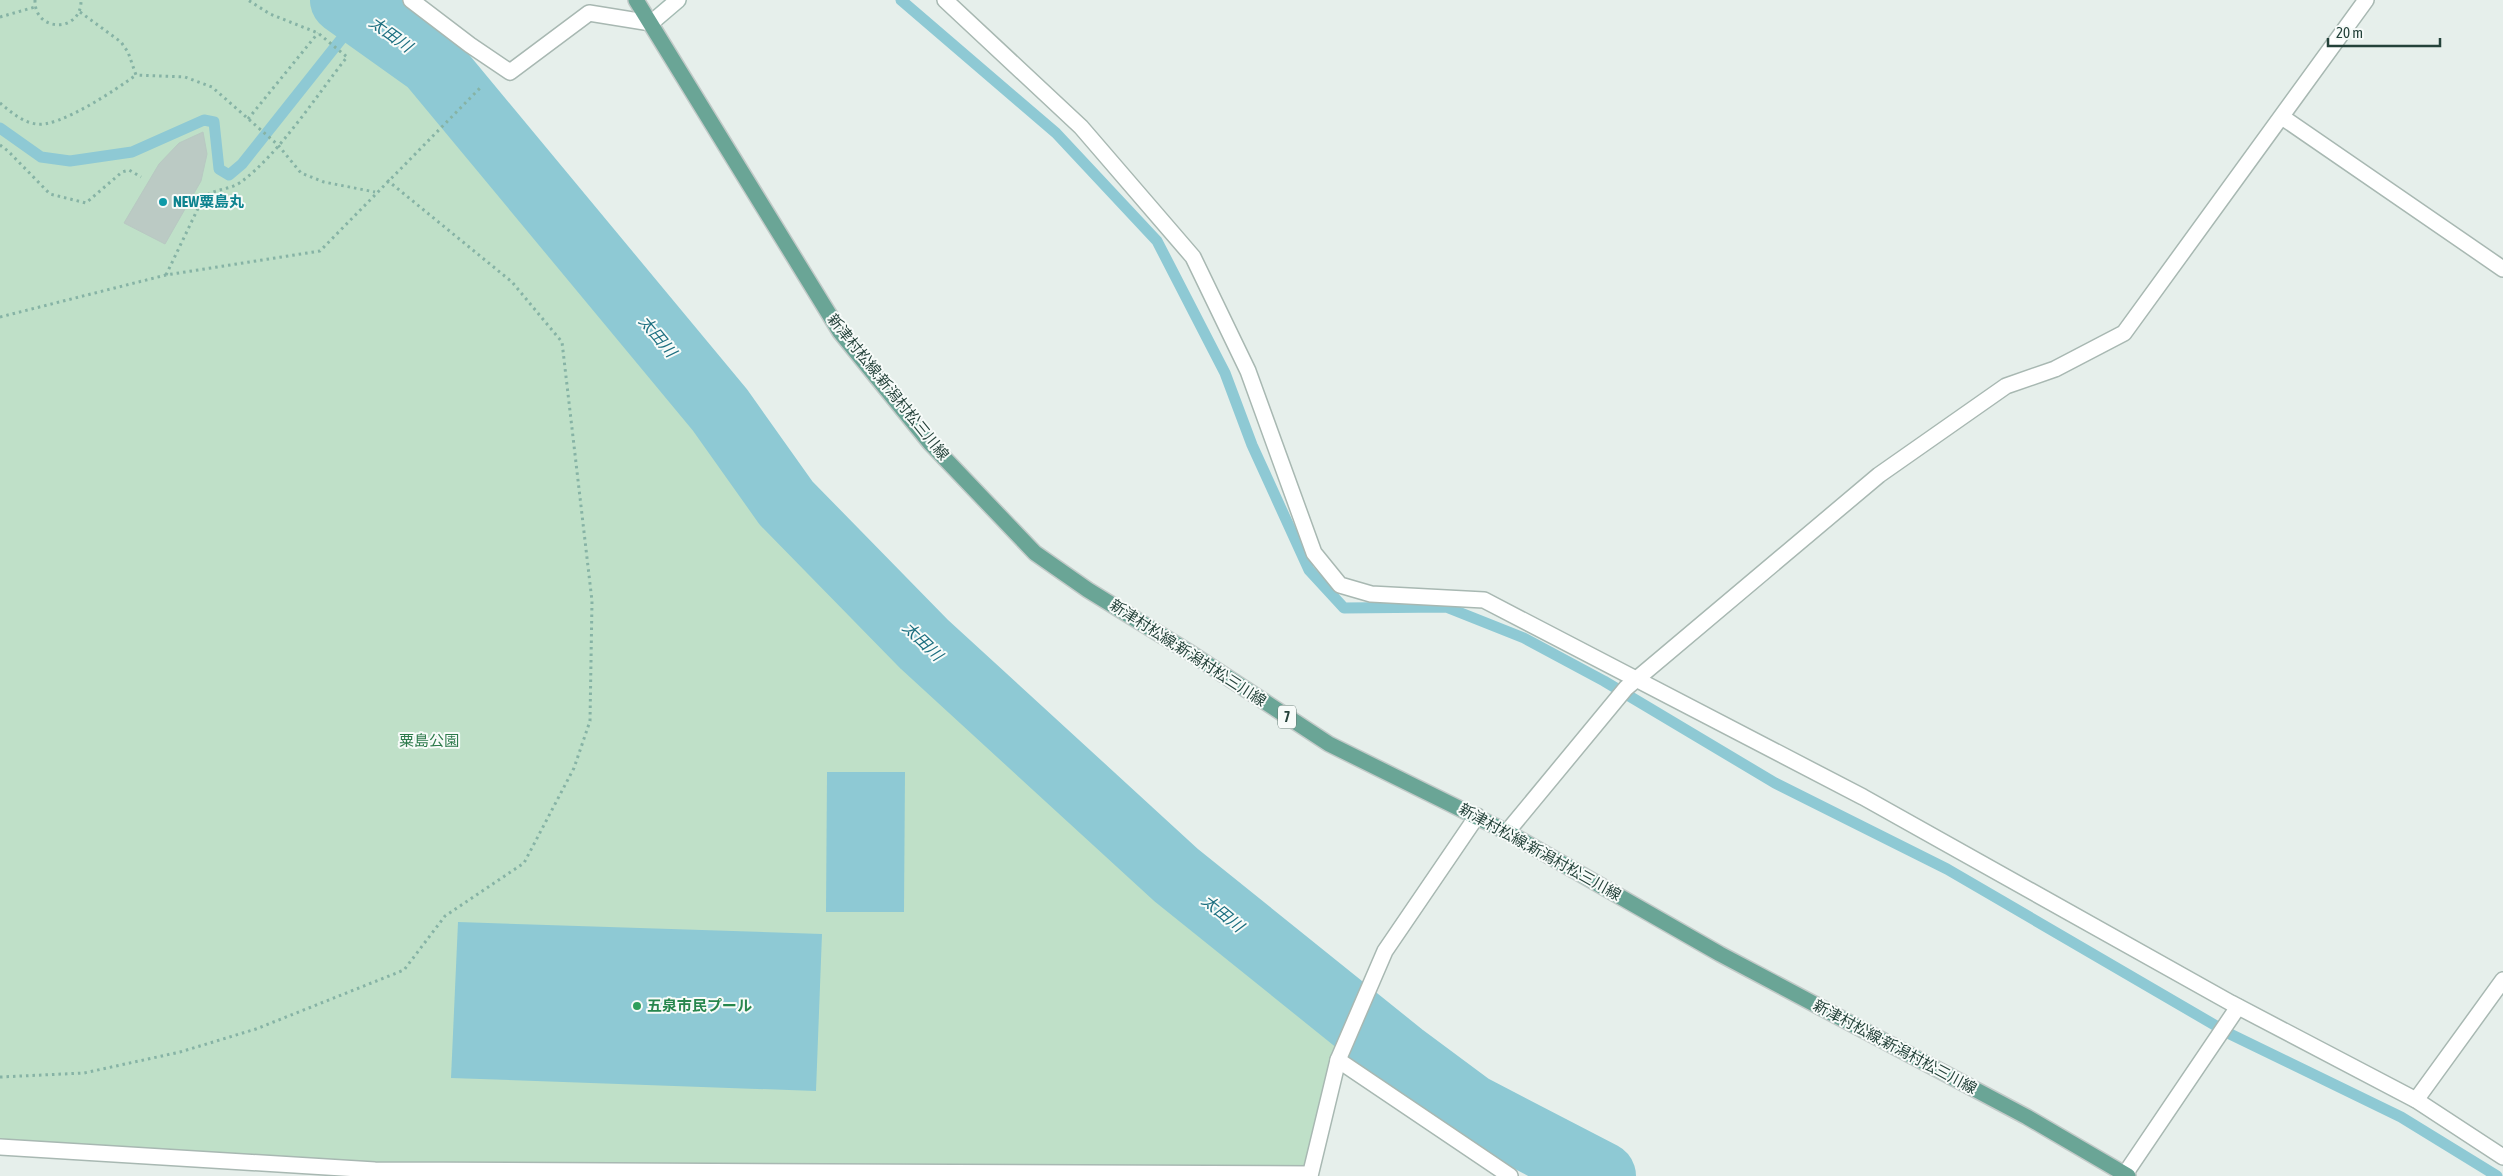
<svg xmlns="http://www.w3.org/2000/svg" width="2503" height="1176" font-family="'Asap Condensed','Noto Sans JP',sans-serif">
<rect width="100%" height="100%" fill="#e6efeb"/>
<polygon fill="#bfe0c8" points="0,0 344,0 431,62 720,410 786,503 924,644 1176,875 1281,957 1353,1026 1310,1174 528,1169 0,1147"/>
<g fill="#8ec9d4">
<polygon points="827,772 905,772 904,912 826,912"/>
<polygon points="458,922 822,934 816,1091 451,1078"/>
</g>
<g fill="none" stroke-linecap="round" stroke-linejoin="round">
<g stroke="#8ec9d4" stroke-width="11">
<polyline points="901,0 1056,133 1157,241 1225,373 1252,445 1309,570 1344,608 1446,607 1524,638 1604,681 1775,783 1947,869 2230,1034 2401,1117 2497,1176"/>
<polyline points="0,128 41,157 70,161 132,152 204,120 214,122 219,169 229,175 242,164 362,13"/>
</g>
<polyline stroke="#8ec9d4" stroke-width="68" points="344,0 431,62 720,410 786,503 924,644 1176,875 1401,1056 1471,1108 1602,1176"/>
</g>
<polygon fill="#bbcac4" stroke="#b8c9c2" points="203,132 207,154 201,181 165,244 124,223 159,164 179,143"/>
<g fill="none" stroke-linecap="round" stroke-linejoin="round">
<defs>
<g id="street">
<polyline points="411,0 470,45 510,72 589,13 651,23"/>
<polyline points="945,0 1081,127 1193,257 1248,371 1314,553 1340,585 1371,594 1484,600 1863,797 2231,1003 2416,1100 2503,1157"/>
<polyline points="2282,117 2503,269"/>
<polyline points="1507,832 1626,688 1879,475 2006,386 2055,369 2124,333 2366,0"/>
<polyline points="1338,1060 1510,1176"/>
<polyline points="2416,1100 2503,980"/>
<polyline points="0,1147 375,1170 1310,1174"/>
<polyline points="2125,1174 2238,1007"/>
<polyline points="1310,1176 1338,1060 1385,951 1477,816"/>
</g>
<polyline id="secondary" points="651,23 678,0"/>
<polyline id="primary" points="636,0 840,332 930,443 1035,553 1088,590 1192,654 1329,744 1507,832 1720,954 2027,1117 2128,1176"/>
</defs>
<use href="#street" stroke="#a8b8b2" stroke-width="18"/>
<use href="#secondary" stroke="#a4bbb3" stroke-width="18"/>
<use href="#primary" stroke="#c2cac8" stroke-width="18"/>
<g stroke="#86b3a5" stroke-width="3" stroke-dasharray="2.5 4" stroke-linecap="butt">
<path d="M35 0C34 33 82 33 81 0"/>
<polyline points="80,12 121,42 128,52 136,75 185,77 212,87 278,145 301,173 324,182 375,192"/>
<polyline points="0,17 35,7"/>
<path d="M0 103C11 112 22 122 36 124 59 128 117 89 136 75"/>
<polyline points="248,119 318,33"/>
<polyline points="0,145 8,151 50,194 86,203 122,172 129,170 141,177"/>
<path d="M166 275 203 198C217 187 228 191 241 182 279 154 317 95 347 57L318 33 270 14 248 0"/>
<polyline points="0,317 166,275 320,251 482,86"/>
<polyline points="0,1077 84,1073 180,1052 256,1029 404,970 445,916 524,863 574,768 590,721 592,601 562,342 512,282 387,180"/>
</g>
<use href="#street" stroke="#fff" stroke-width="15"/>
<use href="#secondary" stroke="#fff" stroke-width="15"/>
<use href="#primary" stroke="#6aa596" stroke-width="15"/>
</g>
<circle fill="#0f9aa8" stroke="#f7fbf9" stroke-width="2" cx="163" cy="202" r="5"/>
<circle fill="#2e9e5b" stroke="#f7fbf9" stroke-width="2" cx="637" cy="1006" r="5"/>
<g text-anchor="middle" stroke-width="4" stroke-linejoin="round" paint-order="stroke">
<rect fill="#f7fbf9" stroke="#637a73" stroke-width="1" x="1278" y="705.5" width="18" height="23" rx="4"/>
<g font-size="14" font-weight="bold" fill="#24423a">
<text x="1287" y="722">7</text>
</g>
<g font-size="15" font-weight="bold" fill="#0d838f" stroke="#f7fbf9" text-anchor="start">
<text x="173" y="207">NEW粟島丸</text>
</g>
<g font-size="15" fill="#24423a" stroke="#f7fbf9">
<text transform="translate(888 387) rotate(51)" y="5">新津村松線;新潟村松三川線</text>
<text transform="translate(1188 653) rotate(33)" y="5">新津村松線;新潟村松三川線</text>
<text transform="translate(1540 852) rotate(29)" y="5">新津村松線;新潟村松三川線</text>
<text transform="translate(1895 1047) rotate(28)" y="5">新津村松線;新潟村松三川線</text>
</g>
<g font-size="15" fill="#2d7a4b" stroke="#f7fbf9">
<text x="429" y="746">粟島公園</text>
</g>
<g font-size="15" font-weight="bold" fill="#27864d" stroke="#f7fbf9" text-anchor="start">
<text x="647" y="1011">五泉市民プール</text>
</g>
<g font-size="16" font-style="italic" fill="#1c6f80" stroke="#f7fbf9">
<text transform="translate(391 34) rotate(36)" y="6">太田川</text>
<text transform="translate(658 336) rotate(50)" y="6">太田川</text>
<text transform="translate(923 641) rotate(44)" y="6">太田川</text>
<text transform="translate(1223 913) rotate(39)" y="6">太田川</text>
</g>
</g>
<path d="M2328 38v8h112v-8" fill="none" stroke="#24423a" stroke-width="2.5"/>
<text x="2336" y="38" font-size="15" fill="#24423a" stroke="#f7fbf9" stroke-width="4" paint-order="stroke">20 m</text>
</svg>
